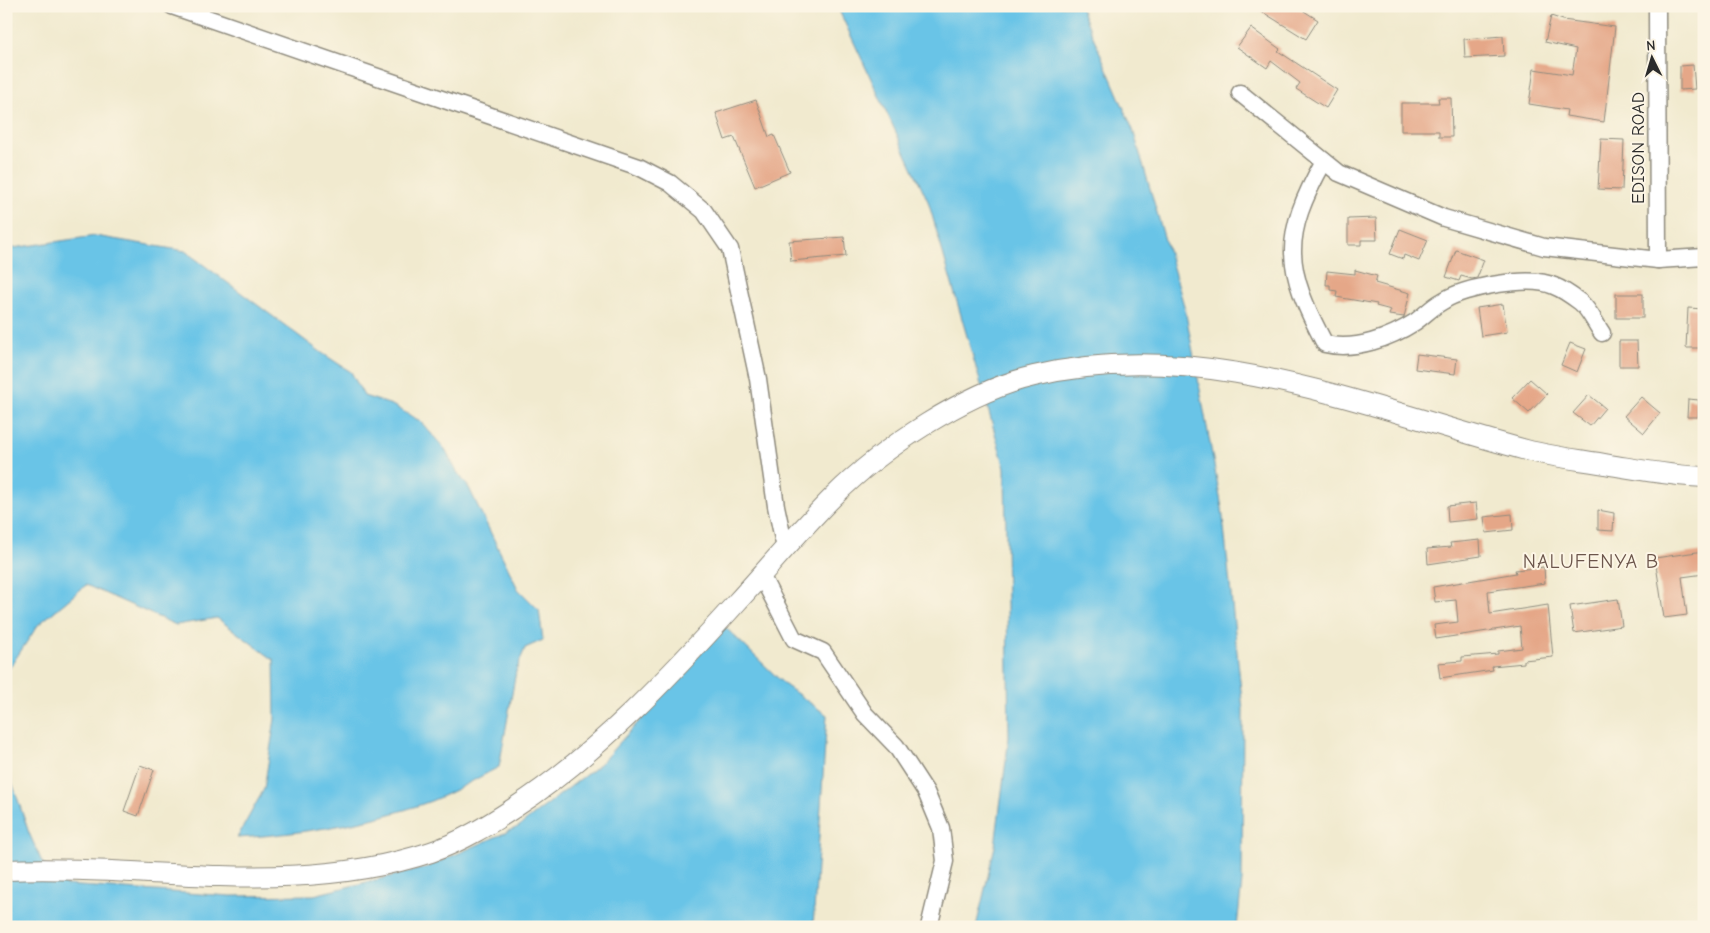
<svg xmlns="http://www.w3.org/2000/svg" width="1710" height="933" font-family="'Comic Neue',sans-serif">
<rect width="100%" height="100%" fill="#fcf5e5"/>
<filter id="ink" filterUnits="userSpaceOnUse"><feTurbulence type="fractalNoise" baseFrequency=".02" numOctaves="2"/><feDisplacementMap in="SourceGraphic" scale="10" xChannelSelector="R" yChannelSelector="G"/><feConvolveMatrix kernelMatrix="1 2 1 2 8 2 1 2 1" color-interpolation-filters="sRGB"/></filter>
<filter id="wash" filterUnits="userSpaceOnUse"><feTurbulence type="fractalNoise" baseFrequency=".0096" numOctaves="4" result="noise"/><feDisplacementMap in="SourceGraphic" scale="20" xChannelSelector="R" yChannelSelector="G"/><feGaussianBlur stdDeviation="1.12" result="paint"/><feColorMatrix in="noise" values="0 0 0 0 0 0 0 0 0 0 0 0 0 0 0 0 0 1.4 0 .05"/><feComposite in="paint" operator="in"/></filter>
<g filter="url(#wash)">
<rect width="100%" height="100%" fill="#f1eacf"/>
<g fill="#69c4e7" stroke="#4a7889">
<polygon points="837,6 1080,6 1133,130 1185,309 1222,508 1243,710 1242,881 1237,927 976,927 995,846 1009,737 1005,468 928,201"/>
<path d="M95 236 185 251 322 353 351 372 364 396 392 405 420 421 444 448 457 472 469 488 518 589 539 610 543 640 525 648 516 671 499 767C477 778 454 792 431 801 372 823 300 834 237 838L264 789 275 719 274 660 217 618 176 625 86 585 38 625 6 673V249Z"/>
<polygon points="725,627 785,685 827,715 813,927 6,927 6,780 11,779 29,833 42,862 65,885 231,896 314,895 425,868 518,827 600,764"/>
</g>
<g id="blocks">
<g fill="#e5a788">
<polygon points="1253,6 1296,6 1318,20 1306,39"/>
<polygon points="1551,16 1563,20 1615,27 1604,122 1566,116 1567,110 1529,104 1534,69 1572,75 1576,49 1545,42"/>
<polygon points="1251,28 1280,49 1278,51 1337,90 1326,108 1296,89 1300,83 1271,61 1267,68 1237,47"/>
<polygon points="1503,36 1504,56 1465,58 1464,39"/>
<polygon points="1693,65 1695,89 1680,90 1680,66"/>
<polygon points="1438,98 1451,98 1452,137 1439,137 1439,131 1401,131 1401,103 1439,103"/>
<polygon points="756,100 769,137 774,135 790,172 755,187 734,137 725,140 716,113"/>
<polygon points="1601,139 1624,140 1622,190 1598,189"/>
<polygon points="1376,218 1377,240 1361,240 1361,245 1348,245 1348,219"/>
<polygon points="1400,229 1428,240 1419,261 1404,255 1403,259 1390,254"/>
<polygon points="844,237 846,256 791,261 789,241"/>
<polygon points="1456,250 1484,260 1477,278 1472,279 1461,276 1459,281 1446,277"/>
<polygon points="1355,270 1377,276 1375,283 1410,293 1404,317 1389,315 1391,310 1376,306 1377,304 1336,297 1337,291 1330,290 1330,285 1326,285 1327,271 1355,274"/>
<rect x="1616" y="294" width="27" height="24"/>
<polygon points="1503,304 1507,332 1481,336 1477,308"/>
<polygon points="1688,308 1704,309 1703,348 1686,348"/>
<polygon points="1619,341 1637,341 1638,366 1619,366"/>
<polygon points="1570,343 1586,349 1577,372 1561,365"/>
<polygon points="1417,354 1457,359 1455,374 1415,369"/>
<polygon points="1530,379 1547,394 1529,413 1512,398"/>
<polygon points="1589,395 1605,408 1590,426 1573,413"/>
<polygon points="1641,397 1660,413 1644,433 1624,416"/>
<polygon points="1688,399 1699,400 1698,417 1687,417"/>
<polygon points="1476,503 1478,519 1448,522 1447,506"/>
<polygon points="1598,510 1614,513 1613,531 1598,530"/>
<polygon points="1512,514 1513,530 1486,533 1484,517"/>
<polygon points="1480,540 1481,556 1428,564 1427,549 1451,547 1450,543"/>
<polygon points="1704,551 1704,574 1682,577 1687,615 1664,618 1655,558"/>
<polygon points="1544,567 1545,583 1488,591 1490,614 1548,605 1553,657 1524,660 1524,663 1492,666 1493,670 1440,678 1438,663 1462,661 1462,657 1498,654 1498,651 1522,648 1520,626 1436,639 1434,625 1458,622 1456,600 1435,602 1433,587 1516,573 1515,570"/>
<polygon points="1618,599 1622,626 1574,633 1570,606"/>
<polygon points="140,765 154,770 138,816 124,811"/>
</g>
</g>
</g>
<g filter="url(#ink)">
<use href="#blocks" fill-opacity="0" stroke="#8e8a7d" stroke-width="1"/>
<g fill="none" stroke-linecap="round" stroke-linejoin="round">
<defs>
<g id="minor">
<polyline points="172,6 639,167 670,183 704,211 730,249 758,379 776,506 785,548"/>
<polyline points="1657,6 1658,260"/>
<polyline points="1240,93 1339,173 1444,218 1544,247 1658,260 1704,257"/>
<path d="M1324 161C1281 238 1284 267 1325 344 1356 351 1390 338 1415 322 1425 315 1433 306 1443 301 1464 287 1530 275 1554 286 1562 289 1572 296 1580 302 1589 309 1595 323 1602 333"/>
<polyline points="761,575 794,639 823,652 865,714 896,746 926,792 941,828 945,861 929,927"/>
</g>
<path id="major" d="M6 870C148 864 293 898 431 852 461 842 488 825 514 808 596 755 672 674 737 602 769 567 799 531 833 497 882 448 967 391 1034 376 1202 336 1366 407 1526 450 1553 457 1582 460 1610 465 1641 470 1672 476 1704 477"/>
</defs>
<use href="#minor" stroke="#8e8a7d" stroke-width="19"/>
<use href="#major" stroke="#8e8a7d" stroke-width="22"/>
<use href="#minor" stroke="#fff" stroke-width="16"/>
<use href="#major" stroke="#fff" stroke-width="20"/>
</g>
</g>
<g text-anchor="middle" stroke-width="4" stroke-linejoin="round" paint-order="stroke">
<g font-size="18" fill="#2b2b2b" stroke="#fcf5e5">
<text transform="translate(1638 148) rotate(-90)" y="6">EDISON ROAD</text>
</g>
<g font-size="20" letter-spacing="1" fill="#6c564c" stroke="#fcf5e5">
<text x="1591" y="568">NALUFENYA B</text>
</g>
</g>
<rect width="1710" height="933" fill="none" stroke="#fcf5e5" stroke-width="25"/>
<g transform="translate(1652 58) rotate(355)" stroke="#fcf5e5" stroke-width="4" paint-order="stroke">
<path d="M0-4L9 19L0 12L-9 19Z" fill="#2b2b2b"/>
<text y="-8" font-size="14" font-weight="bold" text-anchor="middle" fill="#2b2b2b">N</text>
</g>
</svg>
